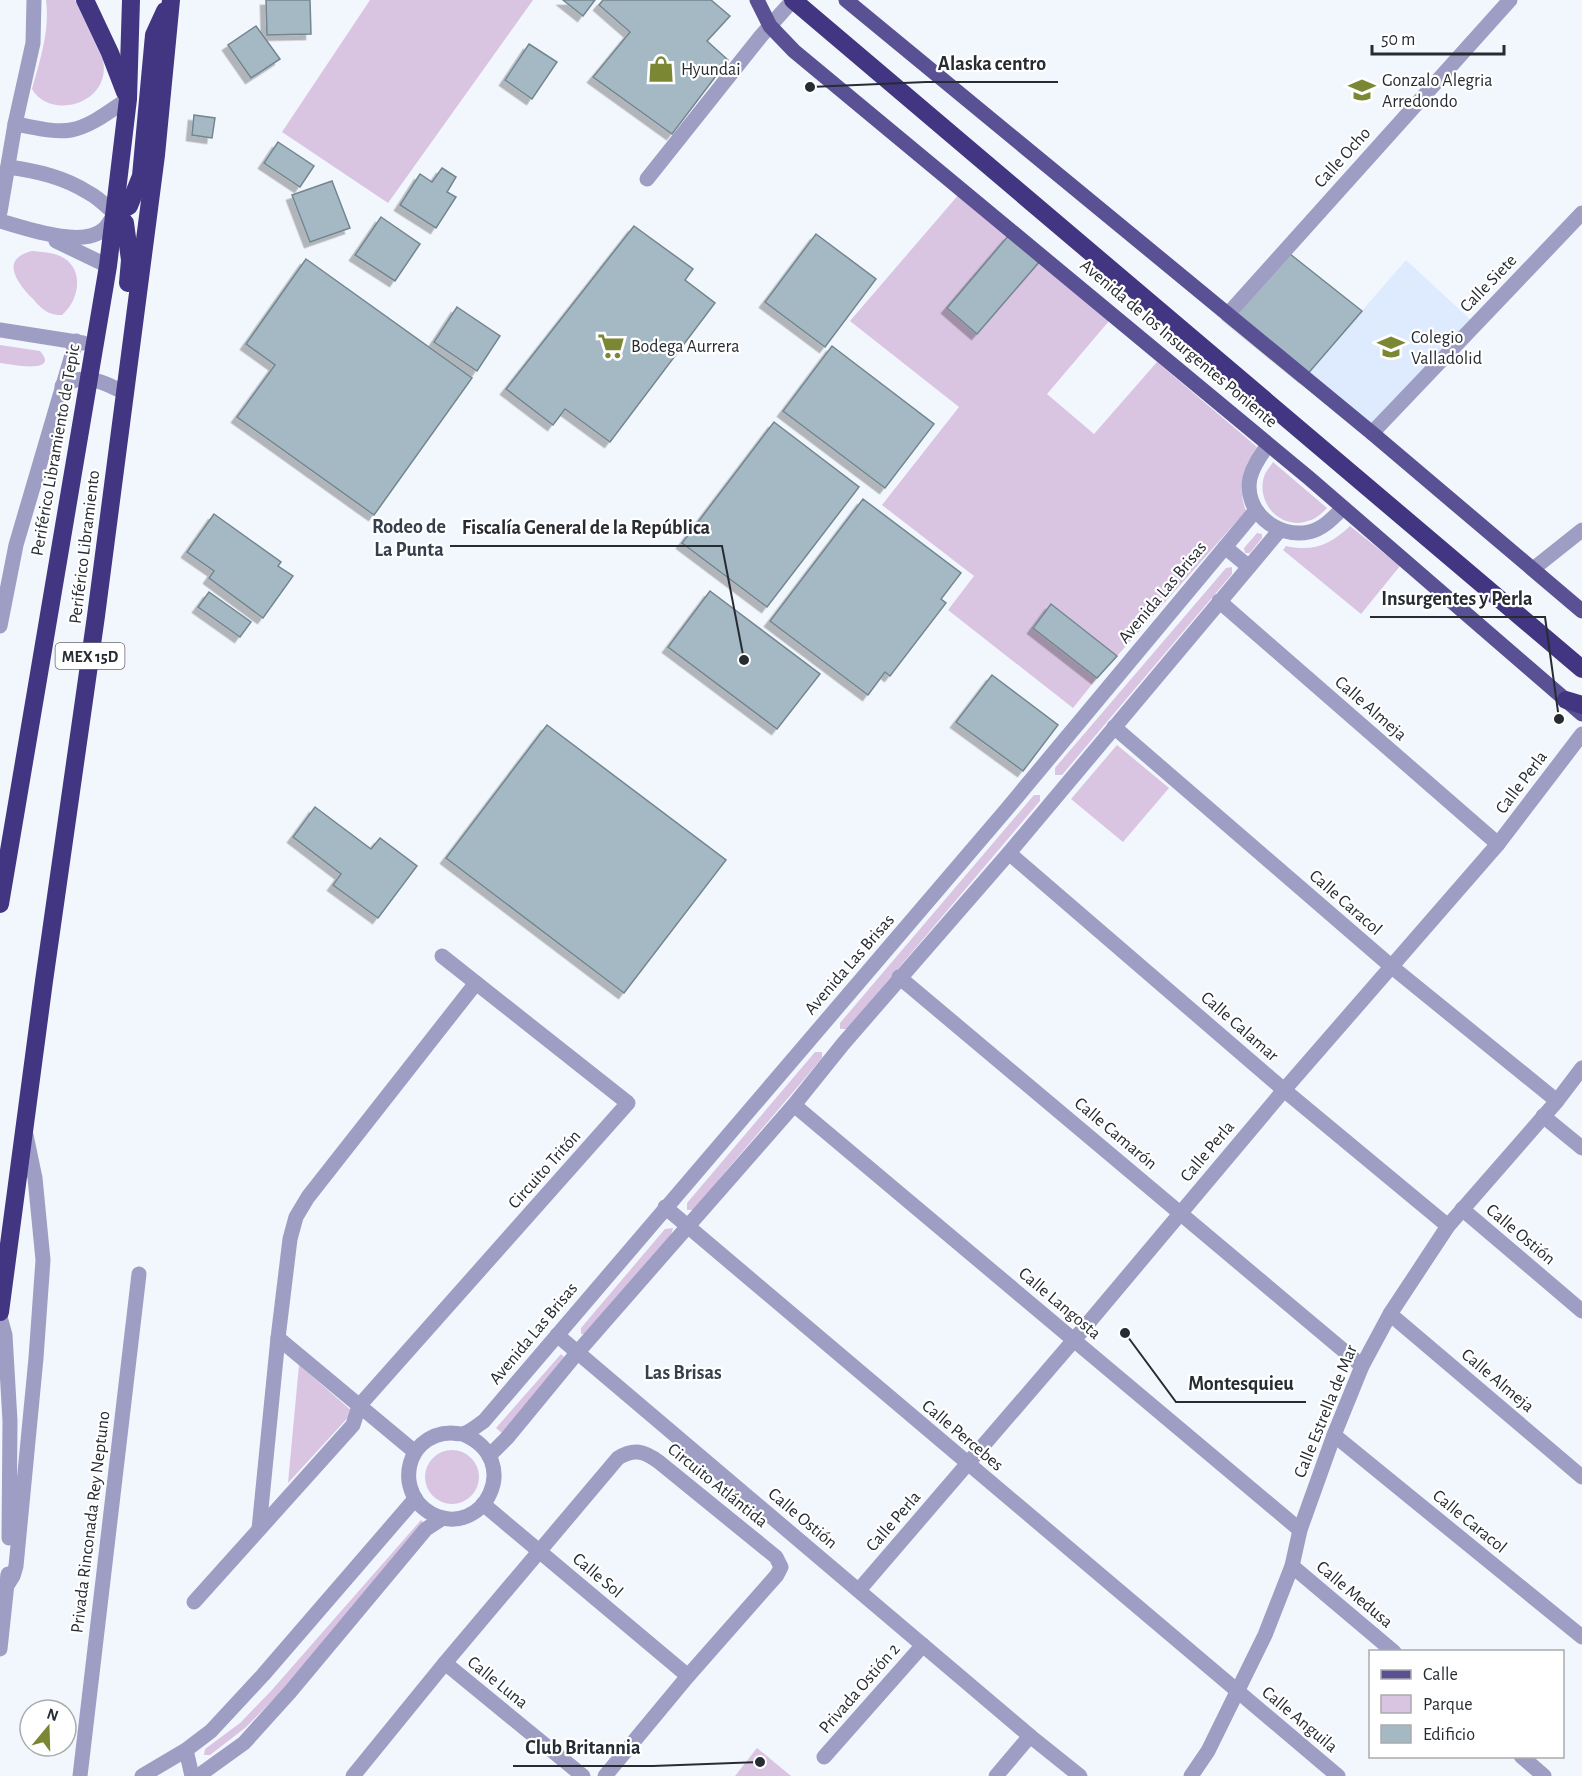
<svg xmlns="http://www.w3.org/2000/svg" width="1582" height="1776" font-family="'Alegreya Sans',sans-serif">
<defs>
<filter id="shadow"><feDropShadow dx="-5.5" dy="5.5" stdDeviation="0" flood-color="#0004"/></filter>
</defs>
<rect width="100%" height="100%" fill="#f2f7fe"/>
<polygon fill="#deebfe" points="1406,260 1474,323 1380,424 1370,424 1309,372"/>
<g fill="#d9c4e2">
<path d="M46 0H75L103 60C112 104 50 121 32 89 40 60 50 31 46 0Z"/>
<polygon points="370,0 533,0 388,203 282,132"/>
<path d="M960 193 1009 235 947 308 977 334 1040 261 1109 321 1047 394 1094 434 1157 362 1257 447C1243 467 1237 487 1246 511L1117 656 1052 604 1033 627 1097 678 1073 708 948 610 974 576 882 505 959 407 850 321Z"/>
<path d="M32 251C41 252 52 252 60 256 85 267 80 300 62 315 61 315 54 315 53 314 43 312 37 303 31 297 15 280 1 259 32 251Z"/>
<path d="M0 345 40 351C61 375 9 364 0 363Z"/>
<path d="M1273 462 1327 508C1321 514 1316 519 1308 521 1280 531 1254 501 1265 474 1267 470 1271 466 1273 462Z"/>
<path d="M1350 526 1400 566 1361 614 1283 550 1286 546C1313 552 1330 545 1350 526Z"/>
<polygon points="1257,533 1262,534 1262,538 1250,553 1245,553 1244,548"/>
<polygon points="1232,567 1232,574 1062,775 1055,775 1055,768 1226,568"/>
<polygon points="1117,745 1169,788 1123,842 1071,799"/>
<polygon points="1034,795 1040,795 1040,801 847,1029 840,1029 840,1023"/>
<polygon points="815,1052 822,1052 822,1058 693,1210 687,1210 687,1203"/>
<polygon points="673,1228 671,1235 587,1334 581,1334 581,1328 665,1229"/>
<polygon points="561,1354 564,1357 503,1434 496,1428"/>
<polygon points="299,1365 353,1412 288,1483"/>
<circle cx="452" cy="1477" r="27"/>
<polygon points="421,1520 426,1525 277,1696 245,1728 210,1755 204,1755 205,1749 240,1723 271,1691"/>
<polygon points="757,1748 791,1776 735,1776"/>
</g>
<g fill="#a5b9c4" stroke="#738690" stroke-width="1.5" filter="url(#shadow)">
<polygon points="266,0 310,0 311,34 267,35"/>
<polygon points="563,0 595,0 583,16"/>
<polygon points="603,0 711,0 730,16 707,41 728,60 672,134 593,77 630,32 599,5"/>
<polygon points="256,26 280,59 251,78 228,45"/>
<polygon points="529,44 557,62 532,99 505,80"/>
<polygon points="194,115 215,118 212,138 192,135"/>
<polygon points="278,142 314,166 300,187 264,163"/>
<polygon points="442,168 456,177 447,192 456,197 436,228 400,205 420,174 432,182"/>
<polygon points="332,181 350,228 310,242 292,195"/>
<polygon points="381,217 420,244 395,281 355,255"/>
<polygon points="634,226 693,269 685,280 715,303 610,442 565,409 553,425 506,389"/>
<polygon points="816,234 876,279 825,347 765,302"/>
<polygon points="1009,235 1040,261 977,334 947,308"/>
<polygon points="1285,250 1362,311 1305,377 1228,314"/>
<polygon points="306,259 472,378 374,515 237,417 275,365 246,344"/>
<polygon points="457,307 500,336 477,371 434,342"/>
<polygon points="832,346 934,424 885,488 783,411"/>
<polygon points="774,422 859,487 767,607 682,543"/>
<polygon points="863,499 961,573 941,599 946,603 890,676 885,672 868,695 770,621"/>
<polygon points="214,514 281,562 278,566 293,576 263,618 209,578 214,571 187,552"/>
<polygon points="710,591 820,674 777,729 668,647"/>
<polygon points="209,592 251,622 240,637 198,607"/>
<polygon points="1051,604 1117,656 1097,678 1033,628"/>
<polygon points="992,675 1058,725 1023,771 956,722"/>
<polygon points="547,725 726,860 624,993 446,858"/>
<polygon points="315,807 371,849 380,838 417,866 378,918 333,885 341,874 293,837"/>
</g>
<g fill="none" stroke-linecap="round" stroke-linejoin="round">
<g stroke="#9e9dc3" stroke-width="15">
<path d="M15 124C33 127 54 133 71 130 92 126 111 110 128 99"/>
<polyline points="647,179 761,36 793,0"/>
<polyline points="0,212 15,124 33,43 34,0"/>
<path d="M0 221C25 228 83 249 104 229 108 225 111 219 115 214 107 207 99 198 89 193 64 177 37 171 8 167"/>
<polyline points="56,241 108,266"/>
<polyline points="1228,314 1510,0"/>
<polyline points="0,330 83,343"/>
<path d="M62 386C82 374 97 379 117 389"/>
<polyline points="1372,433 1582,213"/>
<path d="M1268 445C1261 455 1253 465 1250 478 1243 511 1277 539 1309 532 1323 529 1333 518 1343 508"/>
<polyline points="1225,547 1249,567"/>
<polyline points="1533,569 1582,530"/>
<polyline points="1219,601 1498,844"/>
<polyline points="0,626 16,545 76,341"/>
<polyline points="1114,727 1392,967 1557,1101"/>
<polyline points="1009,853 1284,1090 1448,1226"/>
<polyline points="899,977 1362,1366"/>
<polyline points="794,1105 1300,1530"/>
<polyline points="1543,1116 1582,1148"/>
<polyline points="665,1207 1338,1776"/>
<polyline points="1462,1209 1582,1311"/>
<polyline points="1390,1314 1582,1477"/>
<polyline points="0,1317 5,1335 10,1421 9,1538"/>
<polyline points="557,1335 1030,1736 1080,1776"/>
<polyline points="278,1338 415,1452"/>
<path d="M463 1434C525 1460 483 1540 432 1514 421 1508 413 1498 410 1486 406 1471 411 1454 422 1444 430 1437 441 1433 451 1433 456 1433 461 1435 465 1433 471 1431 478 1425 484 1421L1006 810 1256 510"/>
<polyline points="1334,1435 1582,1637"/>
<polyline points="489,1456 507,1438 577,1353 794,1105 843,1044 1009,853 1280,530"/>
<polyline points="483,1504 688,1676"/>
<polyline points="259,1529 278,1338 290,1239 296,1217 308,1197 476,983"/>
<polyline points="1292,1566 1394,1652"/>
<polyline points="8,1584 13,1576 16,1566 36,1358 43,1260 35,1178 26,1135"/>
<polyline points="859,1590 1074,1340 1284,1090 1498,844 1582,734"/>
<polyline points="194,1602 353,1425 359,1406 628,1103 442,956"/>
<polyline points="0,1649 8,1574"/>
<polyline points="445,1663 583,1776"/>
<polyline points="186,1750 192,1776"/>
<polyline points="1521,1756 1544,1776"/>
<polyline points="824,1757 923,1645"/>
<polyline points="80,1776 139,1274"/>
<polyline points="142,1776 186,1750 211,1731 263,1675 415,1499"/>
<polyline points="198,1776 244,1743 290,1692 426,1529 443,1518"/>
<path d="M353 1776 445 1663 618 1458C634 1448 644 1451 659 1462L776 1557 781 1567 777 1575 688 1676 605 1776"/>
<polyline points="996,1776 1030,1736"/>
<polyline points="1191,1776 1208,1751 1265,1635 1292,1566 1300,1530 1334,1435 1362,1366 1390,1314 1448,1226 1557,1101 1582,1068"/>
</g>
<g stroke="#595194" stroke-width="15">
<polyline points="757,0 770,26 794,51 1309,478 1582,714"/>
<polyline points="846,0 1372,433 1582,611"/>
</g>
<g stroke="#423581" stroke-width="18">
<polyline points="85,0 110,53 125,92"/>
<polyline points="793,0 1582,669"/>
<polyline points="128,283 130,260 125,223 115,214 129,206 141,176 154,35 165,11"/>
<polyline points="1566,700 1582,705"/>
<polyline points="0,904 108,266 128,99 131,0"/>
<polyline points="0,1312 44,981 96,616 156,155 171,0"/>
</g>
</g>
<defs>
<symbol id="shop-bare" viewBox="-9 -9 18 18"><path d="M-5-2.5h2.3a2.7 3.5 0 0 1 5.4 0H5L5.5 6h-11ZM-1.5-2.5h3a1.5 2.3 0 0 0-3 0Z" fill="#7c8734" stroke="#fff" stroke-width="2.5" paint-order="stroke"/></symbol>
<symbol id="school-bare" viewBox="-9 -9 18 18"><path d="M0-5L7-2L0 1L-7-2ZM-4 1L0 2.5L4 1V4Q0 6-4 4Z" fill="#7c8734" stroke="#fff" stroke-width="2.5" paint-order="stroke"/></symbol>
<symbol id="supermarket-bare" viewBox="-9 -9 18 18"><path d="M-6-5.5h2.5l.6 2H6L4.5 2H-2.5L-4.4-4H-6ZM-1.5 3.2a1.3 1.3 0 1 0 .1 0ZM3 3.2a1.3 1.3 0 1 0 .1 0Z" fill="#7c8734" stroke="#fff" stroke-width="2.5" paint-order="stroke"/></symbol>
</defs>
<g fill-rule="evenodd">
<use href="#shop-bare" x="642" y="50" width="38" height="38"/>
<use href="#school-bare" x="1343" y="71" width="38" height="38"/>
<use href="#supermarket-bare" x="592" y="327" width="38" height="38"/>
<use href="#school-bare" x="1372" y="328" width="38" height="38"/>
</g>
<g text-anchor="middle" stroke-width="4.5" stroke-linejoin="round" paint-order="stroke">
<rect fill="#fff" stroke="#686b70" stroke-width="1.5" x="55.5" y="643" width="69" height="26" rx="4.5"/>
<g font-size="16" font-weight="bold" fill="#272c32">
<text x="90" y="662">MEX 15D</text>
</g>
<g font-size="18" fill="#272c32" stroke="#fff" text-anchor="start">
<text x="681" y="75">Hyundai</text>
<text x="1382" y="86">Gonzalo Alegria<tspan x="1382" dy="21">Arredondo</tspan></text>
<text x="1411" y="343">Colegio<tspan x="1411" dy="21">Valladolid</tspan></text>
<text x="631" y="352">Bodega Aurrera</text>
</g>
<g font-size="18" fill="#272c32" stroke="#fff">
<text transform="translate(1342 157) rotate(-48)" y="6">Calle Ocho</text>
<text transform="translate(1488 283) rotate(-46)" y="6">Calle Siete</text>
<text transform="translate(1179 343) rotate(40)" y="6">Avenida de los Insurgentes Poniente</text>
<text transform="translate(55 450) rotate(-80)" y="6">Periférico Libramiento de Tepic</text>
<text transform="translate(84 547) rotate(-83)" y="6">Periférico Libramiento</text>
<text transform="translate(1162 592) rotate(-50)" y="6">Avenida Las Brisas</text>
<text transform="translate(1371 708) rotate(41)" y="6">Calle Almeja</text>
<text transform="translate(1521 782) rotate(-53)" y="6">Calle Perla</text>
<text transform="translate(1346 902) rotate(41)" y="6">Calle Caracol</text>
<text transform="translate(849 964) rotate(-49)" y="6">Avenida Las Brisas</text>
<text transform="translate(1240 1026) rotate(41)" y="6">Calle Calamar</text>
<text transform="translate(1116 1133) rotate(40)" y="6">Calle Camarón</text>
<text transform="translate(1207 1151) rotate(-50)" y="6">Calle Perla</text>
<text transform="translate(544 1169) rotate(-48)" y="6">Circuito Tritón</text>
<text transform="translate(1521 1234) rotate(40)" y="6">Calle Ostión</text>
<text transform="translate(1060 1303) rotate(40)" y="6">Calle Langosta</text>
<text transform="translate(533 1333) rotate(-50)" y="6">Avenida Las Brisas</text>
<text transform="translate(1498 1380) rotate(40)" y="6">Calle Almeja</text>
<text transform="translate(1325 1411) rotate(-68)" y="6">Calle Estrella de Mar</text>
<text transform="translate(963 1435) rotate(40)" y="6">Calle Percebes</text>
<text transform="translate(718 1485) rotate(39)" y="6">Circuito Atlántida</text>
<text transform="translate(803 1518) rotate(40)" y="6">Calle Ostión</text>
<text transform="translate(893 1521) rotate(-49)" y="6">Calle Perla</text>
<text transform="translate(1470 1521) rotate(39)" y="6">Calle Caracol</text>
<text transform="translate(90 1522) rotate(-83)" y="6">Privada Rinconada Rey Neptuno</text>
<text transform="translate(598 1575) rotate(40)" y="6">Calle Sol</text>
<text transform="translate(1355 1594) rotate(40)" y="6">Calle Medusa</text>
<text transform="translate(498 1682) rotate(39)" y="6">Calle Luna</text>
<text transform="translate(859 1688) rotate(-49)" y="6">Privada Ostión 2</text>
<text transform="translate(1300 1719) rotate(40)" y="6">Calle Anguila</text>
</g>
<g font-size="20" font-weight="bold" fill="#363f4d" stroke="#fff">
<text x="409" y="533">Rodeo de<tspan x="409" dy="23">La Punta</tspan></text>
<text x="683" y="1379">Las Brisas</text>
</g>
</g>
<path fill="none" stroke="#272c32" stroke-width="2" d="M810 87L926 82H1058M744 660L722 546H450M1559 719L1545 617H1370M1125 1333L1176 1402H1306M760 1762L653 1766H513"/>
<g fill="#272c32" stroke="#fff" stroke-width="2">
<circle cx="810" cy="87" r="6"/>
<circle cx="744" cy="660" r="6"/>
<circle cx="1559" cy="719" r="6"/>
<circle cx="1125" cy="1333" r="6"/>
<circle cx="760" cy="1762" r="6"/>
</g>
<g font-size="20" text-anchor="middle" font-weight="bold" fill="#272c32" stroke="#fff" stroke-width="4.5" stroke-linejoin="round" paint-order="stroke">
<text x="992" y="70">Alaska centro</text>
<text x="586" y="534">Fiscalía General de la República</text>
<text x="1457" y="605">Insurgentes y Perla</text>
<text x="1241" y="1390">Montesquieu</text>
<text x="583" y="1754">Club Britannia</text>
</g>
<rect x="1369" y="1650" width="195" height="108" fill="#ffffff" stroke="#a9abad" stroke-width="1.5"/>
<rect x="1381" y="1670" width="30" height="9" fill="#595194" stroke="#a9abad" stroke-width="1.5"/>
<text x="1423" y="1680" font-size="18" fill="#272c32">Calle</text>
<rect x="1381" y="1695" width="30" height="18" fill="#d9c4e2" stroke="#a9abad" stroke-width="1.5"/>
<text x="1423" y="1710" font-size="18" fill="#272c32">Parque</text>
<rect x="1381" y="1725" width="30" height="18" fill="#a5b9c4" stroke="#a9abad" stroke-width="1.5"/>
<text x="1423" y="1740" font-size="18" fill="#272c32">Edificio</text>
<g transform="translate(48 1728) rotate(19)"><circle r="28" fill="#ffffff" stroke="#a9abad" stroke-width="1.5"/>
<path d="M0-4.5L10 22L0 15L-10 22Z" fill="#7c8734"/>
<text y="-9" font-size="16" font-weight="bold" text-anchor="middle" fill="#272c32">N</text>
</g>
<path d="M1372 45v9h132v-9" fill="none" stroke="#272c32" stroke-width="3"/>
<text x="1381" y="45" font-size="18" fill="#272c32" stroke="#ffffff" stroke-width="4.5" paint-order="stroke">50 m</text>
</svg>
